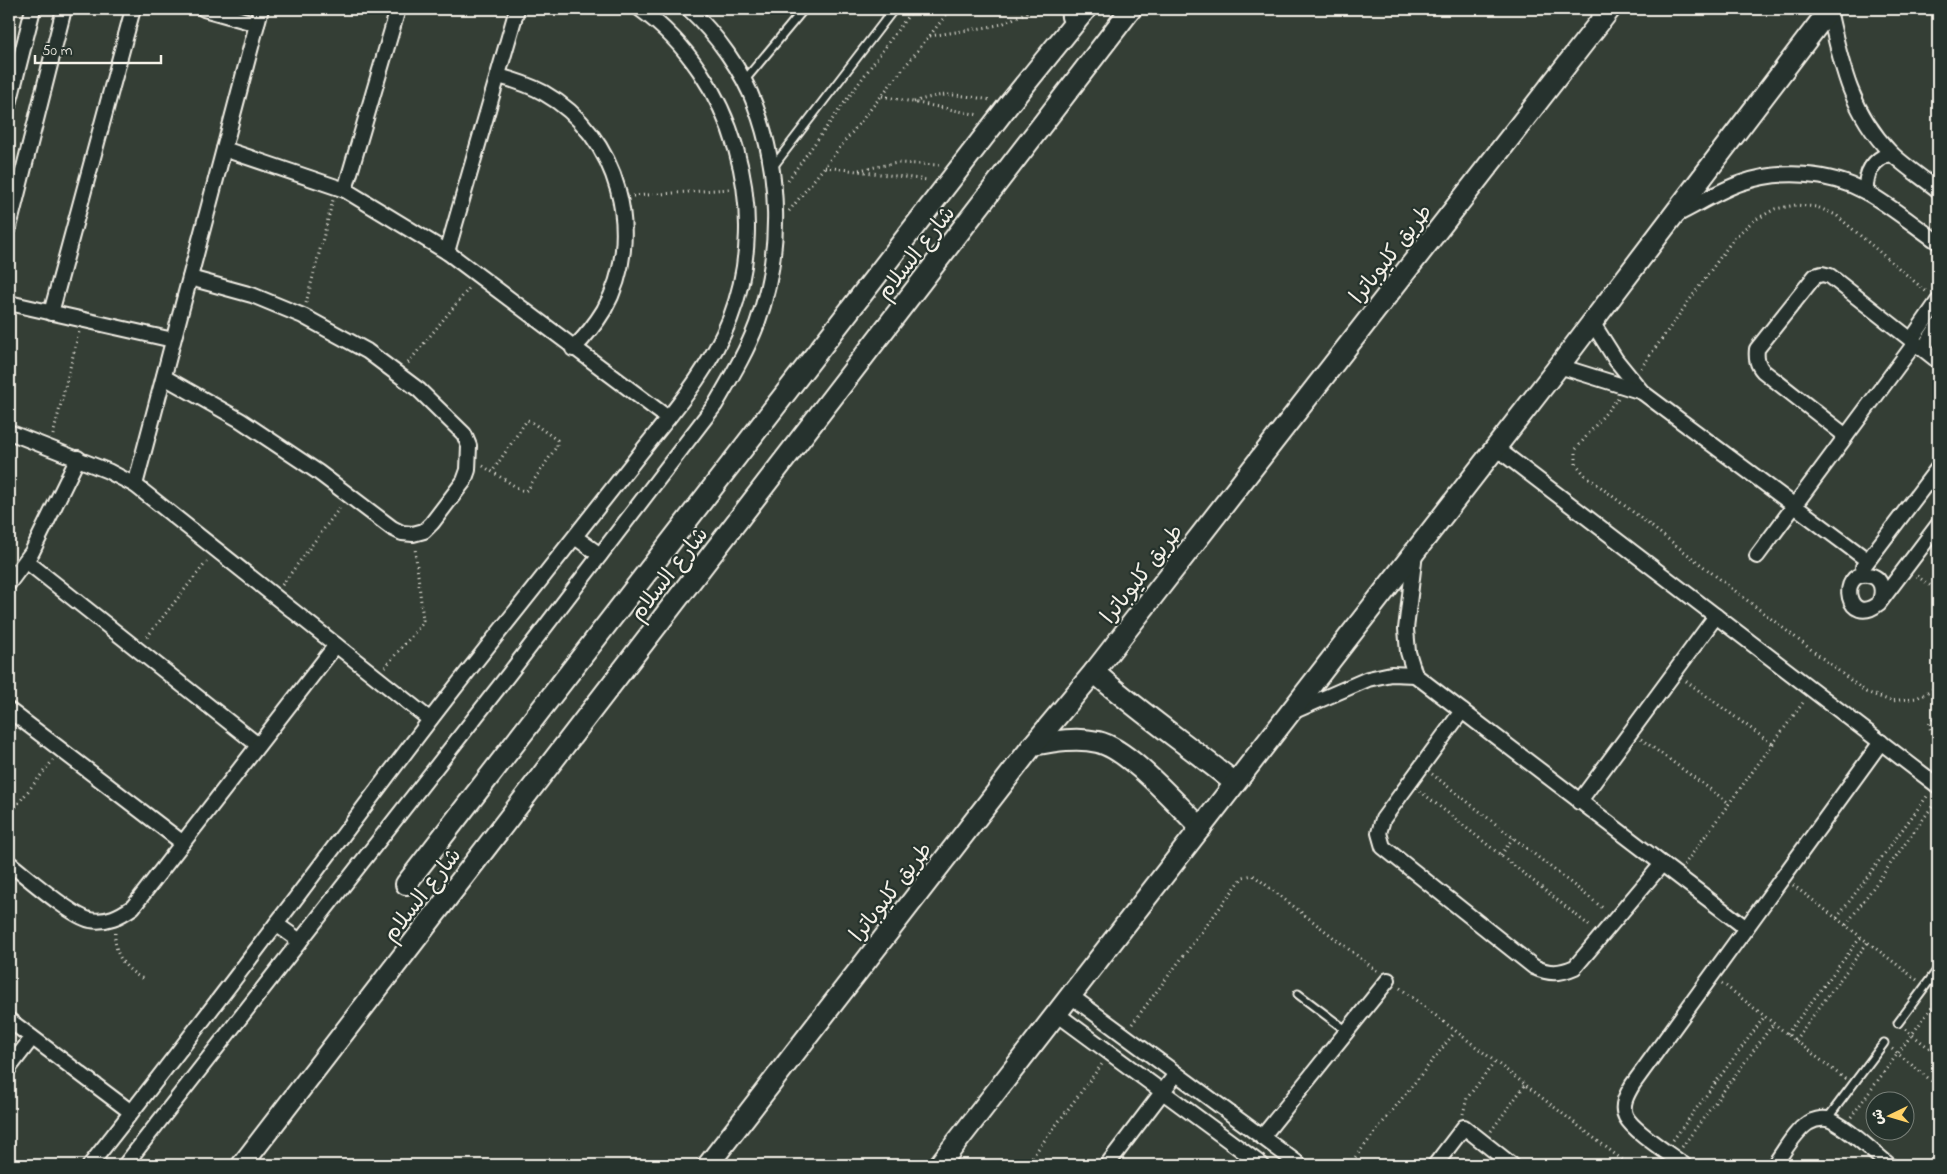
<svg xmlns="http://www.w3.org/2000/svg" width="1947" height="1174" font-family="'Indie Flower','Playpen Sans Arabic',sans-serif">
<rect width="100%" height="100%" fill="#343e35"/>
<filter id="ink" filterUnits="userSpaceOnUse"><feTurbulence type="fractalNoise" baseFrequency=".02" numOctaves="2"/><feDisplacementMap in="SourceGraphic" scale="10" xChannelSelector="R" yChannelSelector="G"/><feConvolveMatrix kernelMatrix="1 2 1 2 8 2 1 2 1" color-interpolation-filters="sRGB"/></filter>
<g filter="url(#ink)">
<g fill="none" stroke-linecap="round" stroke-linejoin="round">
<defs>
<g id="lane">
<polyline points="744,81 804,9"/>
<polyline points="772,168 894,9"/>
<polyline points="1298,994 1347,1031"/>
<polyline points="1898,1023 1938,969"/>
<polyline points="1827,1119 1884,1043"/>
</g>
<g id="street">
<polyline points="204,9 257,24"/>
<polyline points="1068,9 1069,17 1073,26"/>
<path d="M1829 10C1841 63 1850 111 1890 152 1904 166 1923 178 1938 190"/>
<path d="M498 76C514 80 529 85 544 93 619 135 646 236 604 310 595 325 585 337 573 349"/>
<polyline points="9,104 33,9"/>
<polyline points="224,149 345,190 447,252 668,418"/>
<polyline points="345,190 398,9"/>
<path d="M1866 192C1865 173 1872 160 1891 153"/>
<path d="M1676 215C1697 205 1718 191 1741 183 1780 169 1829 172 1866 192 1891 206 1915 226 1938 242"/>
<polyline points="9,227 64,9"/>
<polyline points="447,252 517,9"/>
<polyline points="9,303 173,340"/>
<polyline points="51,313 133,9"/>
<polyline points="1592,322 1616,360 1642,392 1867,560"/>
<polyline points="1911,340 1938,301"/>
<polyline points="1923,349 1938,326"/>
<polyline points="1559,366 1642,392"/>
<polyline points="164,377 240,420 318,472 392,528 402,533 413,534 424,531 432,523 464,481 468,470 469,446 464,434 419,390 367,351 303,316 252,295 190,278"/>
<polyline points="9,432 108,471 135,485 429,719"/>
<path d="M1846 436 1763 371C1757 364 1756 358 1757 349L1815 276 1822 274 1830 276 1938 361"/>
<polyline points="1495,447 1938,786"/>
<polyline points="135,485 261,9"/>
<polyline points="575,537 600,555"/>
<polyline points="1757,556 1915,343"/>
<polyline points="26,561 258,745"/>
<polyline points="1863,567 1938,468"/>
<polyline points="9,583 32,552 78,458"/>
<path d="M1879 603C1884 592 1883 577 1868 575 1837 571 1847 629 1879 603L1938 525"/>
<polyline points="1415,675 1408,652 1406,629 1415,553"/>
<polyline points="9,710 183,843"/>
<path d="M1462 711 1383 819 1379 833 1383 847 1534 967C1549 974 1559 974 1575 967L1662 864"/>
<polyline points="1292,712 1368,679 1391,674 1415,675 1746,928"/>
<polyline points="1579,802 1716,616"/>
<path d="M9 863C26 876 71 916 90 920 107 923 120 916 133 907L336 645"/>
<polyline points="276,924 300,941"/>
<polyline points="1071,996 1300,1165"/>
<polyline points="1057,1014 1262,1165"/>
<polyline points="9,1020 131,1112"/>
<polyline points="9,1068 32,1038"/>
<polyline points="1262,1137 1388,980"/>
<path d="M90 1165C153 1085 215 1005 276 924 342 838 405 750 473 665 527 597 582 528 635 460 670 415 709 372 730 319 772 211 734 77 640 9"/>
<path d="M125 1165 509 674 715 405C730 379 746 353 757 324 782 255 781 173 755 105 743 71 715 33 689 9"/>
<polyline points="1107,1165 1176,1074"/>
<polyline points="1435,1165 1464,1127 1512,1165"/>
<path d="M1684 1165C1670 1154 1634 1132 1626 1117 1620 1106 1627 1094 1633 1084L1881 742"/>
<path d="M1774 1165C1784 1152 1794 1132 1808 1123 1813 1120 1821 1118 1827 1119 1843 1123 1875 1154 1889 1165"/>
</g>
<g id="secondary">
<path d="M1094 672C1139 712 1189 746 1235 783"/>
<path d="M1033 745C1055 741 1077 737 1098 742 1129 749 1177 805 1201 828"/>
<polyline points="406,884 1010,103 1086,9"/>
<polyline points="242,1165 1131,9"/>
<polyline points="708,1165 1033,745 1094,672 1610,9"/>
<polyline points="939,1165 1559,366 1830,9"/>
</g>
</defs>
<use href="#lane" stroke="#f4f1e8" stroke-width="11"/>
<use href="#street" stroke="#f4f1e8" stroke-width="18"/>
<use href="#secondary" stroke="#f4f1e8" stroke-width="24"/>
<g stroke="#f4f1e8" stroke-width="3" stroke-dasharray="1 4" stroke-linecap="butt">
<polyline points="930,36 988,27 1002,24 1033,9"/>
<polyline points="882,96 979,115"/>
<path d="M914 102C946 91 958 95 991 100"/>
<polyline points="825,167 928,180"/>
<polyline points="859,170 897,163 939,165"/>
<polyline points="788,180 913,9"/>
<polyline points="633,196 729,189"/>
<polyline points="789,211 951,9"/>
<polyline points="306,303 333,200"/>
<polyline points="408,363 470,287"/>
<polyline points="1641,368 1734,238 1753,221 1775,209 1796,205 1817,207 1836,215 1928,293"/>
<polyline points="1618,398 1576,449 1576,464 1585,475 1866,692 1891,701 1917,698 1938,686"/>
<polyline points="53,435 79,332"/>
<polyline points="483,466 521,490 525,491 528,489 557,446 557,440 530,421 527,420 492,472"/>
<polyline points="1917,576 1938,591"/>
<polyline points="282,585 341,506"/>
<polyline points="147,637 208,560"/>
<polyline points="385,667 421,625 423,620 415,548"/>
<polyline points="1686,681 1772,744"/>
<polyline points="1938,711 1929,725 1931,731 1938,738"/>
<polyline points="1641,739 1729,803"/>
<polyline points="1432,774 1604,909"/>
<polyline points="1420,791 1591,927"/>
<polyline points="9,815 53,760"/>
<polyline points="1501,855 1513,838"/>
<polyline points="1684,865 1805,700"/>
<polyline points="1793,885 1917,980"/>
<polyline points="1837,918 1928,795"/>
<polyline points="1846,925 1937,800"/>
<path d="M115 933C114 955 125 969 143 979"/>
<polyline points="1722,983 1845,1079"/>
<polyline points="1400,988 1629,1165"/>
<polyline points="1132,1024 1243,877 1253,875 1377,971"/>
<polyline points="1905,1029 1938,1055"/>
<polyline points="1787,1034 1861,937"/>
<polyline points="1795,1040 1868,942"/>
<polyline points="1892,1049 1938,1086"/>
<polyline points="1463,1114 1467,1098 1495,1062"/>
<polyline points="1851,1117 1938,999"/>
<polyline points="1491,1131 1525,1085"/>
<polyline points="1673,1140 1765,1016"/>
<polyline points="1682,1147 1774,1023"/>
<polyline points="1026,1165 1102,1064"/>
<polyline points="1349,1165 1455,1032"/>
</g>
<use href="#lane" stroke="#26332d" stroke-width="7"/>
<use href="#street" stroke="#26332d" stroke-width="14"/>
<use href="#secondary" stroke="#26332d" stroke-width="20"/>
</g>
</g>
<g text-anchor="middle" stroke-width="4.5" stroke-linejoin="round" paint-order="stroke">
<g font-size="22" fill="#f4f1e8" stroke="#26332d">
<text transform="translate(915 252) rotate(-52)" y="8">شارع السلام</text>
<text transform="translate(1390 253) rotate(-52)" y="8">طريق كليوباترا</text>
<text transform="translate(668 573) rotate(-52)" y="8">شارع السلام</text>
<text transform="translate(1141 573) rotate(-52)" y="8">طريق كليوباترا</text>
<text transform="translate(890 891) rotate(-52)" y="8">طريق كليوباترا</text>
<text transform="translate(421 894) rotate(-52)" y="8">شارع السلام</text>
</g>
</g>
<rect width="1947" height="1174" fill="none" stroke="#26332d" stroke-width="30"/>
<rect x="15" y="15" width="1917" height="1144" fill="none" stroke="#f4f1e8" stroke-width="2" filter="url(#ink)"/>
<g transform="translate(1890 1116) rotate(265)"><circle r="24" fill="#26332d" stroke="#787f78"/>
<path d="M0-4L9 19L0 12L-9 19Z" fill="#ffd166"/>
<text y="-8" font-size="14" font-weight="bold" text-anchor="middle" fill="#f4f1e8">ش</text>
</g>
<path d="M35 55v8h126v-8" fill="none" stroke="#f4f1e8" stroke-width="2.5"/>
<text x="42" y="55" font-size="15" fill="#f4f1e8" stroke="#26332d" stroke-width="4" paint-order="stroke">50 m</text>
</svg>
